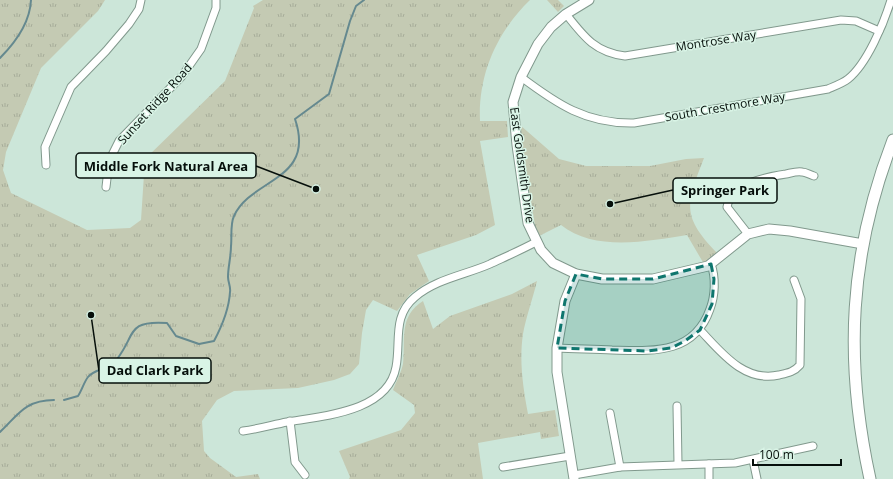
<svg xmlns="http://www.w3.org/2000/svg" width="893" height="479" font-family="'Open Sans',sans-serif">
<defs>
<pattern id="grass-tufts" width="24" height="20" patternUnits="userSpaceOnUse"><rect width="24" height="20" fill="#c4cab3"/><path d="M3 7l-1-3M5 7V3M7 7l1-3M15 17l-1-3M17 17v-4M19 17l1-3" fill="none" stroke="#a7ac99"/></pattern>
</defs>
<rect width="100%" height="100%" fill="#cce6d9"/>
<g fill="url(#grass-tufts)">
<path d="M0 0H105L98 11 41 68 6 152 3 170 11 193 87 230 130 228 141 220 145 159 225 81 254 8 253 6 263 0H530C497 32 478 74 480 121H507L508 137 480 141 495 225 476 235 417 255 429 281 410 294 397 311 373 300 366 310 362 333 359 364 350 374 334 380 298 388 234 391 217 400 202 421 204 451 210 458 236 477 258 474 260 479H0Z"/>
<polygon points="547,0 558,0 564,6 558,12"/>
<path d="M520 125 559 159 586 166H650L686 159 704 158C686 204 681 216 717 253L704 264 687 235C649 241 594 252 561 225L537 237 520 138Z"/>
<path d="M537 281C533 298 526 317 523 334 519 361 523 387 528 414L555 410 559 436 541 439 540 432 478 443 483 479H349L350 477 339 451 401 430 415 413 414 405 393 390C396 382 401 373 403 364 406 339 398 317 423 301L433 329 450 316 512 294Z"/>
</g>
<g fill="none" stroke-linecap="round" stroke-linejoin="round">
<g stroke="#65898f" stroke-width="2">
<path d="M0 58C15 43 30 22 31 0"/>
<path d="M64 400 78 396C82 390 84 382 88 377 95 368 108 371 117 359 136 335 126 320 167 323L176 336 199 344 214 341C222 326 229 309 230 292 231 287 228 282 228 277 228 267 231 257 231 246 232 238 230 224 234 216 251 178 316 181 295 119L329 94 350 21 356 6 364 0"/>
<path d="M0 432C18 415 25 400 54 400"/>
</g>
<defs>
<g id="street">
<path d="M566 14C584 37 595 52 625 56L841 20 856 21 879 31"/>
<path d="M521 77C557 104 586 124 634 123L828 89C835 86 843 83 848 79 867 64 884 23 891 0"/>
<polyline points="46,165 45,147 71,87 106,51 129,24 139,9 141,0"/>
<polyline points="106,187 109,161 119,141 182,76 201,49 216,8 216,0"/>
<path d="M748 234 727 207C731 183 766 177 786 174 791 173 797 171 802 172 806 172 810 175 814 176"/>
<path d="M700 330C721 352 744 383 779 375 788 373 794 372 800 365L801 299 794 280"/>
<path d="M557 348C576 349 594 349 612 350 652 351 694 355 710 309 715 296 716 278 711 264"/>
<polyline points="677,406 678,464"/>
<polyline points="610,413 620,467"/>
<polyline points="290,421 295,462 305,475"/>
<path d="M243 431C258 429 272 425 287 422 323 416 388 412 396 367 401 341 392 316 415 297 436 279 465 275 490 264 505 257 521 250 536 242"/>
<polyline points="753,460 757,479"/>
<polyline points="503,467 570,456"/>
<polyline points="574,475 620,467 735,463 813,446"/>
<polyline points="709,479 709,464"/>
</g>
<g id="secondary">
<polyline points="589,0 566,14 551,27 538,44 521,77 513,102 517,145 528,223 541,250 553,263 576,274 602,279 653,279 708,266 748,234 769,229 790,231 863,244"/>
<polyline points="574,479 557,372 557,348 565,301 576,274"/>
</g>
<path id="primary" d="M870 479C844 360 849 254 893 140"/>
</defs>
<use href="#street" stroke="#81998d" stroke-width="9"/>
<use href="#secondary" stroke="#81998d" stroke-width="11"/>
<use href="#primary" stroke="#81998d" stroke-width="13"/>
<use href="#street" stroke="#fff" stroke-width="7"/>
<use href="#secondary" stroke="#fff" stroke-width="9"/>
<use href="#primary" stroke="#fff" stroke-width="11"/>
</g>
<path fill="#0f766e" fill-opacity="0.2" stroke="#0f766e" stroke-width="3" stroke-dasharray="8 5" stroke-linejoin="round" d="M711 264 714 279 712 304 700 330 685 341 671 348 648 351 557 348 565 301 576 274 602 279H653Z"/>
<g text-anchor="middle" stroke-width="3" stroke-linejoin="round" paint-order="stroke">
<g font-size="12" fill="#060f0b" stroke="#d9f4e6">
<text transform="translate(716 41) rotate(-9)" y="4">Montrose Way</text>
<text transform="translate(155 104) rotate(-48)" y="4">Sunset Ridge Road</text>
<text transform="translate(725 107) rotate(-10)" y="4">South Crestmore Way</text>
<text transform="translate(522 165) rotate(82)" y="4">East Goldsmith Drive</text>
</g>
</g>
<path fill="none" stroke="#060f0b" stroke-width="1.5" d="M316 189L256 166M610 204L673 190M91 315L99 371"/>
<g fill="#060f0b" stroke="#d9f4e6" stroke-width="1.5">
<circle cx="316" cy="189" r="4"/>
<circle cx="610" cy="204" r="4"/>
<circle cx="91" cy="315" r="4"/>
</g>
<g fill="#d9f4e6" stroke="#060f0b" stroke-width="1.5">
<rect x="76" y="153" width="180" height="25" rx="4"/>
<rect x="673" y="178" width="104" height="25" rx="4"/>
<rect x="99" y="358" width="112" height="25" rx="4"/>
</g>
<g font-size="13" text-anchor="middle" font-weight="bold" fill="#060f0b">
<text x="166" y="171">Middle Fork Natural Area</text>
<text x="725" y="195">Springer Park</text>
<text x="155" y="375">Dad Clark Park</text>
</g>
<path d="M753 459v6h88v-6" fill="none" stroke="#060f0b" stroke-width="2"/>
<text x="759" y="459" font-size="12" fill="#060f0b" stroke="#d9f4e6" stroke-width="3" paint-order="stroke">100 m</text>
</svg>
